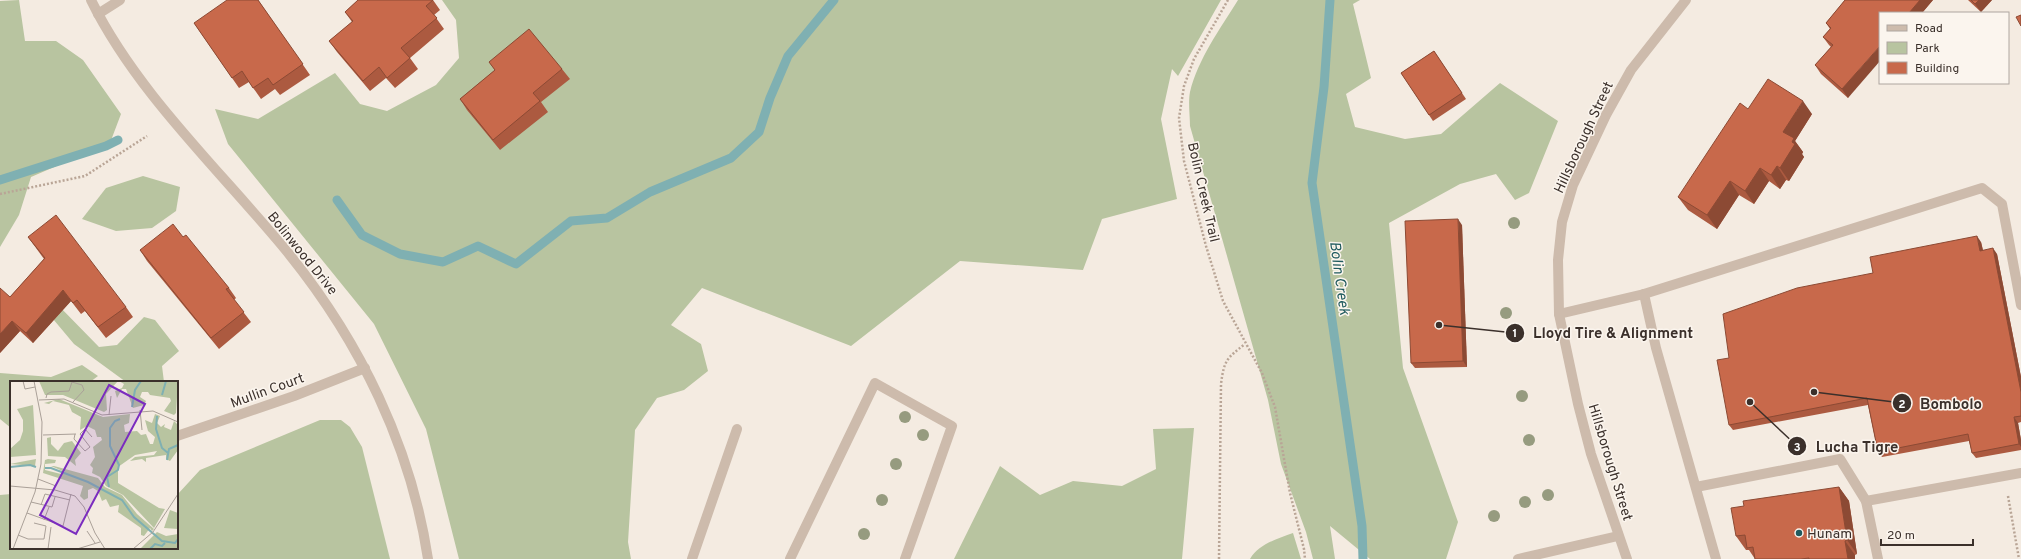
<svg xmlns="http://www.w3.org/2000/svg" width="2021" height="559" font-family="Overpass,sans-serif">
<rect width="100%" height="100%" fill="#f4ebe1"/>
<g fill="#b8c4a0">
<polygon points="19,0 25,41 56,41 83,60 121,114 110,143 31,177 19,215 0,247 0,1"/>
<polygon points="442,0 1221,0 1178,76 1172,69 1161,119 1177,199 1102,219 1083,270 960,261 851,346 702,288 671,325 701,344 708,371 684,390 657,398 635,430 628,542 631,559 459,559 426,429 374,324 228,144 215,109 258,119 335,73 360,104 387,111 436,85 459,58 456,20"/>
<path d="M1238 0H1360L1353 4 1371 78 1346 94 1355 127 1405 139 1441 134 1500 83 1558 121 1529 193 1515 200 1496 174 1460 184 1389 223 1403 368 1458 522 1446 559H1370L1330 526 1335 559H1313L1306 532 1281 464 1268 400 1190 126C1190 116 1188 102 1190 92 1198 59 1220 29 1238 0Z"/>
<polygon points="143,176 180,187 176,211 152,228 116,231 82,219 106,188"/>
<polygon points="55,302 99,347 117,345 144,317 155,320 179,351 162,366 164,382 126,382 74,344 48,313"/>
<polygon points="82,365 98,376 90,382 11,382 11,428 0,419 0,373 51,377"/>
<polygon points="320,420 341,420 350,427 362,447 390,559 0,559 0,495 11,494 11,548 177,548 177,495 200,470"/>
<polygon points="1194,428 1182,559 954,559 1000,466 1040,495 1073,481 1122,486 1156,469 1153,429"/>
<path d="M1293 533 1301 559H1250C1259 544 1277 539 1293 533Z"/>
</g>
<g fill="none" stroke-linecap="round" stroke-linejoin="round">
<g stroke="#7fb0b2" stroke-width="9">
<polyline points="1330,0 1324,87 1312,183 1362,526 1363,559"/>
<polyline points="0,180 106,146 118,140"/>
<polyline points="337,200 362,235 400,254 443,262 478,246 516,264 571,221 607,218 650,192 731,158 759,132 770,98 788,56 834,0"/>
</g>
<g stroke="#b9a596" stroke-width="2.5" stroke-dasharray="2 2" stroke-linecap="butt">
<polyline points="1228,0 1194,59 1184,86 1179,118 1184,161 1206,246 1223,301 1262,373 1275,407 1290,493 1304,549 1305,559"/>
<polyline points="0,194 85,176 147,136"/>
<polyline points="2008,496 2019,559"/>
<path d="M1219 559 1221 384C1224 360 1227 358 1245 344"/>
</g>
<g stroke="#cdbbac" stroke-width="10">
<polyline points="1644,294 1656,348 1716,559"/>
<polyline points="1559,314 1644,294 1982,188 2002,204 2021,305"/>
<polyline points="1696,487 1840,459 1866,501 1878,559"/>
<polyline points="1866,501 2021,473"/>
<polyline points="692,559 737,429"/>
<polyline points="790,559 875,383 952,426 905,559"/>
<polyline points="1518,559 1618,536"/>
</g>
<g stroke="#cdbbac" stroke-width="10">
<path d="M91 0C137 94 223 173 289 254 360 342 411 446 428 559"/>
<polyline points="98,14 120,0"/>
<polyline points="177,436 294,396 365,368"/>
</g>
<polyline stroke="#cdbbac" stroke-width="10" points="1627,559 1591,454 1578,404 1559,314 1558,260 1562,222 1573,185 1606,115 1631,70 1686,0"/>
</g>
<g fill="#969b7f">
<circle cx="1514" cy="223" r="6"/>
<circle cx="1506" cy="313" r="6"/>
<circle cx="1522" cy="396" r="6"/>
<circle cx="905" cy="417" r="6"/>
<circle cx="923" cy="435" r="6"/>
<circle cx="1529" cy="440" r="6"/>
<circle cx="896" cy="464" r="6"/>
<circle cx="1548" cy="495" r="6"/>
<circle cx="882" cy="500" r="6"/>
<circle cx="1525" cy="502" r="6"/>
<circle cx="1494" cy="516" r="6"/>
<circle cx="864" cy="534" r="6"/>
</g>
<g fill="#ac5a40">
<polygon points="258,0 310,75 280,95 275,89 261,99 249,82 239,88 194,23"/>
<polygon points="358,0 433,0 440,10 434,15 444,29 410,58 418,69 395,88 386,78 370,91 337,52 329,41 352,22 345,12"/>
<polygon points="1845,0 1933,0 1922,13 1880,13 1848,98 1821,74 1815,65 1831,47 1829,45 1823,37 1830,29 1826,23"/>
<polygon points="1968,0 1992,0 1981,12"/>
<polygon points="1434,51 1466,99 1433,121 1401,73"/>
<polygon points="489,62 562,69 570,79 541,102 548,112 500,150 467,110 460,99 495,70"/>
<polygon points="1748,109 1812,114 1795,141 1803,152 1802,154 1804,157 1789,181 1786,180 1780,189 1769,181 1754,204 1739,195 1717,229 1688,210 1678,197"/>
<polygon points="1462,225 1467,367 1415,368 1411,363"/>
<polygon points="28,237 126,307 133,317 106,338 85,311 81,314 71,301 33,343 20,331 0,353 10,297 44,259"/>
<polygon points="183,237 229,288 236,298 234,300 251,322 219,349 147,261 140,250"/>
<polygon points="1981,242 1983,250 1997,254 2021,377 2021,422 2018,423 2021,440 2021,450 1976,458 1972,453 1969,441 1882,457 1878,452 1868,405 1733,430 1729,425 1729,358 1873,273"/>
<polygon points="1839,487 1849,501 1857,554 1855,555 1855,559 1755,559 1749,550 1746,550 1736,536 1744,506"/>
</g>
<g fill="#8c4a34">
<polygon points="1920,0 1933,0 1922,13 1909,13"/>
<polygon points="1979,0 1992,0 1981,12 1975,4"/>
<polygon points="1880,46 1880,61 1848,98 1842,89"/>
<polygon points="1803,101 1812,114 1795,141 1803,152 1802,154 1804,157 1789,181 1780,168 1783,132"/>
<polygon points="1777,166 1786,180 1780,189 1771,175"/>
<polygon points="1760,168 1769,181 1754,204 1745,191"/>
<polygon points="1730,181 1739,195 1717,229 1707,215"/>
<polygon points="1458,219 1462,225 1467,367 1463,361"/>
<polygon points="1977,236 1981,242 1984,256 1980,251"/>
<polygon points="1993,248 1997,254 2021,377 2021,392"/>
<polygon points="63,290 71,301 33,343 26,333"/>
<polygon points="12,321 20,331 0,353 0,334"/>
<polygon points="2014,417 2018,423 2021,440 2021,447 2019,444"/>
<polygon points="1839,487 1849,501 1857,554 1847,540"/>
<polygon points="1845,541 1855,555 1855,559 1848,559"/>
</g>
<g fill="#c8694b" stroke="#8c4a34">
<polygon points="227,0 258,0 303,64 273,85 268,78 253,88 242,71 232,78 194,23"/>
<polygon points="358,0 433,0 426,6 437,18 401,48 410,58 387,78 379,67 363,81 329,41 353,21 345,12"/>
<polygon points="1845,0 1920,0 1909,13 1880,13 1880,46 1842,89 1815,65 1833,45 1823,37 1831,28 1826,23"/>
<polygon points="1971,0 1979,0 1975,4"/>
<polygon points="2021,15 2021,26 2016,17"/>
<polygon points="529,29 562,69 533,93 540,101 493,140 460,99 495,70 489,62"/>
<polygon points="1434,51 1462,93 1429,115 1401,73"/>
<polygon points="1768,79 1803,101 1783,132 1794,138 1792,142 1795,144 1780,168 1777,166 1771,175 1760,168 1745,191 1730,181 1707,215 1678,197 1740,103 1748,109"/>
<polygon points="56,215 126,307 98,327 77,300 73,303 63,290 26,333 12,321 0,334 0,288 10,297 45,258 28,237"/>
<polygon points="1458,219 1463,361 1411,363 1405,221"/>
<polygon points="173,224 183,237 186,235 229,288 226,289 244,312 211,338 140,250"/>
<polygon points="1977,236 1980,251 1993,248 2021,392 2021,416 2014,417 2019,444 1972,453 1968,434 1878,452 1867,398 1729,425 1717,360 1729,358 1723,314 1797,288 1873,273 1870,257"/>
<polygon points="1839,487 1847,540 1845,541 1848,559 1809,559 1809,558 1801,559 1755,559 1753,547 1747,548 1745,535 1736,536 1731,508 1744,506 1743,501"/>
</g>
<circle fill="#1f5a5e" stroke="#fbf5ee" stroke-width="1.5" cx="1799" cy="533" r="4"/>
<g text-anchor="middle" stroke-width="3" stroke-linejoin="round" paint-order="stroke">
<g font-size="14" fill="#3b302b" stroke="#fbf5ee">
<text transform="translate(1583 137) rotate(-65)" y="5">Hillsborough Street</text>
<text transform="translate(1204 192) rotate(77)" y="5">Bolin Creek Trail</text>
<text transform="translate(303 253) rotate(51)" y="5">Bolinwood Drive</text>
<text transform="translate(267 390) rotate(-20)" y="5">Mullin Court</text>
<text transform="translate(1611 462) rotate(73)" y="5">Hillsborough Street</text>
</g>
<g font-size="14" fill="#3b302b" stroke="#fbf5ee" text-anchor="start">
<text x="1807" y="538">Hunam</text>
</g>
<g font-size="15" font-style="italic" fill="#1f5a5e" stroke="#fbf5ee">
<text transform="translate(1340 278) rotate(82)" y="5">Bolin Creek</text>
</g>
</g>
<g transform="translate(10 381)">
<rect width="168" height="168" fill="#f4ebe1"/>
<path d="M29 0H108L96 13 97 29 94 31 53 14H35ZM109 0H168L166 32 164 34 154 30 161 20 160 17 140 14 138 11H132L130 16 136 20 134 24 123 27 116 8H112L107 17 105 10 112 7 114 3ZM49 18 93 36 120 33 119 42 114 44 115 51 127 50 131 54 136 53 140 63H143L145 56 138 50 135 39 142 42 145 33 150 35 147 42 151 46 155 43 154 46 161 49 164 40 168 44V69L160 80 156 78V74L136 77V81L132 78 120 80 125 76 144 74 147 70 125 74 108 86V102L149 127 155 128 144 147 113 114 96 105 90 96 82 92 83 87 80 84 85 76 83 66 92 59 91 56H87L85 49 77 45 70 49 71 36 62 31 59 24 43 20 39 23 34 22ZM23 24 26 74 0 76V68L10 59 13 50V39L7 28ZM41 56V63L48 70 54 62 62 60 71 72 65 79 66 85 55 76 38 75 37 57ZM26 78 25 85 0 83 10 81ZM38 78 46 79 45 82 35 83V89L51 93 55 91 41 85H44L88 97 95 106 112 114 127 133 144 148 142 150 140 147 134 155 131 154V147L108 131 109 124 100 126 96 118 92 120 88 110 83 107 78 109V117L74 119 70 115 73 105 33 92 35 79ZM160 129 168 132V148L154 147ZM147 151 156 155 168 153V168H130Z" fill="#b8c4a0"/>
<path fill="none" stroke="#7fb0b2" stroke-width="2" d="M152 14 156 0M122 26 125 9 131 0M147 35 146 48 152 67 158 72M157 79 159 68 168 64M0 86 20 84 26 86M35 87H41L78 101 112 119 124 136 152 160 165 162 168 158M99 106 97 96 108 89 109 84 100 65V47L105 40 110 38M140 168 145 163 152 165 155 162"/>
<path fill="none" stroke="#aaa098" stroke-width="1" d="M13 0 15 8 25 6M36 17 37 13 41 11 59 10 62 1 72 4 74 9 63 21M29 19 54 18 92 34 143 30 168 41M130 29 132 49M99 34 101 15M65 53 64 58 75 70 80 66 70 53 75 48 82 56M33 54 66 53M28 98 46 105M0 105 45 109 65 115 74 126 85 152 95 168M21 121 42 126 45 116M31 124 35 113 60 119M17 132 53 145 61 113M34 139 39 126M77 150 85 162M8 154 18 158H34L36 145 24 142M3 168 25 111 31 83 32 41 24 0M38 168 41 146M67 168 90 161M123 168 143 151 168 113"/>
<path fill="#7b2cbf" fill-opacity="0.15" stroke="#7b2cbf" stroke-width="2" d="M99 4 135 23 66 153 30 134Z"/>
<rect width="168" height="168" fill="none" stroke="#3b302b" stroke-width="2"/>
</g>
<path fill="none" stroke="#3b302b" stroke-width="1.5" d="M1439 325L1515 333M1814 392L1902 403M1750 402L1797 446"/>
<g fill="#3b302b" stroke="#fbf5ee" stroke-width="1.5">
<circle cx="1439" cy="325" r="4"/>
<circle cx="1814" cy="392" r="4"/>
<circle cx="1750" cy="402" r="4"/>
<circle cx="1515" cy="333" r="10"/>
<circle cx="1902" cy="403" r="10"/>
<circle cx="1797" cy="446" r="10"/>
</g>
<g font-size="12" text-anchor="middle" font-weight="bold" fill="#fff">
<text x="1515" y="337">1</text>
<text x="1902" y="408">2</text>
<text x="1797" y="451">3</text>
</g>
<g font-size="15" text-anchor="middle" font-weight="bold" fill="#3b302b" stroke="#fbf5ee" stroke-width="3" stroke-linejoin="round" paint-order="stroke">
<text x="1613" y="338">Lloyd Tire &amp; Alignment</text>
<text x="1951" y="409">Bombolo</text>
<text x="1857" y="452">Lucha Tigre</text>
</g>
<rect x="1879" y="12" width="130" height="72" fill="#fbf5ee" stroke="#aea6a0"/>
<rect x="1887" y="25" width="20" height="6" fill="#cdbbac" stroke="#aea6a0"/>
<text x="1915" y="32" font-size="12" fill="#3b302b">Road</text>
<rect x="1887" y="42" width="20" height="12" fill="#b8c4a0" stroke="#aea6a0"/>
<text x="1915" y="52" font-size="12" fill="#3b302b">Park</text>
<rect x="1887" y="62" width="20" height="12" fill="#c8694b" stroke="#aea6a0"/>
<text x="1915" y="72" font-size="12" fill="#3b302b">Building</text>
<path d="M1881 539v6h92v-6" fill="none" stroke="#3b302b" stroke-width="2"/>
<text x="1887" y="539" font-size="12" fill="#3b302b" stroke="#fbf5ee" stroke-width="3" paint-order="stroke">20 m</text>
</svg>
